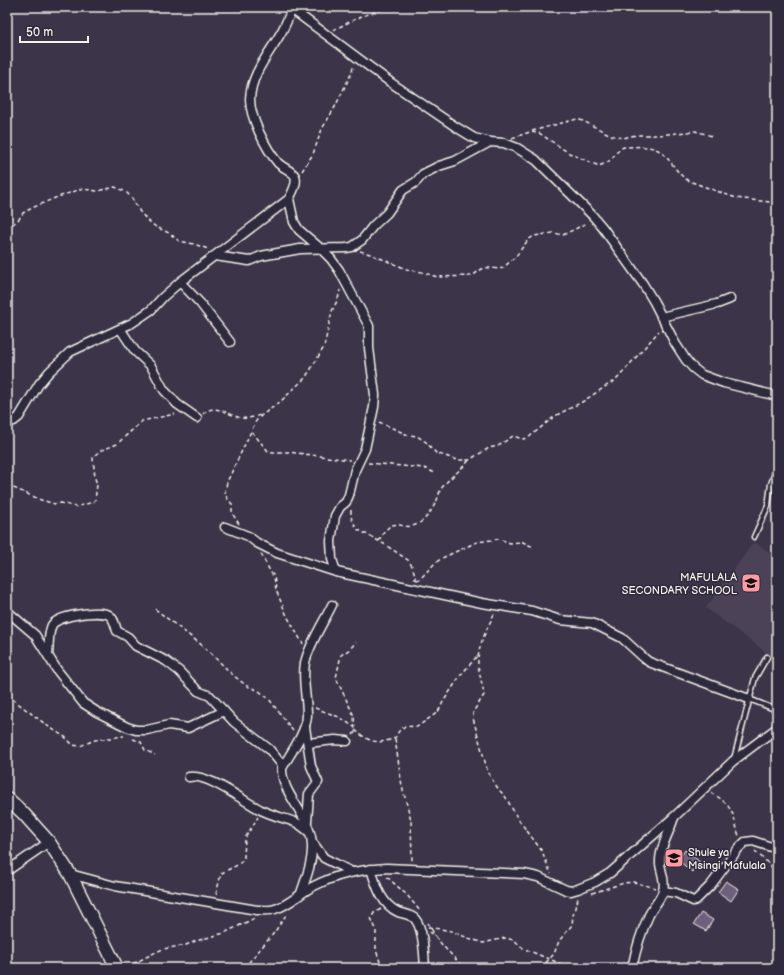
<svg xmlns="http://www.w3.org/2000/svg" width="784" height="975" font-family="'Balsamiq Sans',sans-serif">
<rect width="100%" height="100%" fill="#3c354a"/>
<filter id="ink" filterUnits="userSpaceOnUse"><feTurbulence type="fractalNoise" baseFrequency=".025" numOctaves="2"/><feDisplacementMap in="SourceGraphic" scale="8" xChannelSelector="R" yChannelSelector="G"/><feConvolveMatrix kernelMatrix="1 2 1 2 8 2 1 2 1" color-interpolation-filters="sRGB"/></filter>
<g filter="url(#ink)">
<polygon fill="#4b4259" points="754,542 777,558 777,660 706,608"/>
<g fill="#6e607c" stroke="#f4f1e8">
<polygon points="685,850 700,862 692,872 678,860"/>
<polygon points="726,881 739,889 731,901 718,892"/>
<polygon points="701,913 713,920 706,931 694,924"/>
</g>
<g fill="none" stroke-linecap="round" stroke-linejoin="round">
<defs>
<g id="lane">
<polyline points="754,537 768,506 771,484 777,467"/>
<polyline points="749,699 777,710"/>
<polyline points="734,759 755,678 767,657"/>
</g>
<g id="street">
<polyline points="289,7 390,82 456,127 474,138 490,142 504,143 517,148 536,160 592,215 603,228 643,284 654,302 675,343 686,360 693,368 702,375 724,383 777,396"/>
<polyline points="289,199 294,222 299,230 320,248 331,259 339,270 369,326 369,348 375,395 374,407 365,449 355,470 349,495 346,502 340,507 335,516 331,541 332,559 336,572"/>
<polyline points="215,256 249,261 261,256 300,249 346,248 352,247 362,240 373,226 387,213 403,190 416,182 423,174 439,166 455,161 490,142"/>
<polyline points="180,282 200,303 230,342"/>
<polyline points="661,317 717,304 730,299"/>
<polyline points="121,330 135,351 151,366 164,390 177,404 197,418"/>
<path d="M7 422 14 421 19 417 39 384 49 372 70 352 132 323 151 310 163 297 180 282 289 199C292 193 298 183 295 176 291 170 283 168 278 163 266 149 250 118 250 99 251 73 270 53 282 31 286 24 289 16 292 9"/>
<polyline points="225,527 248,536 257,543 277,553 336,572 482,603 532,611 560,620 592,623 622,638 644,658 649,662 749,699"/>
<polyline points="7,611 35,635 57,670 83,703 97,712 127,727 136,730 147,730 169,725 188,728 224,711"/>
<path d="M48 655C49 646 48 633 52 625 58 615 99 610 109 615 114 618 115 625 117 631L128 637 136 646 166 661 179 671 198 691 210 696 234 722 269 749 283 766"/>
<polyline points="305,727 311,766 318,782 309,794 307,822"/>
<polyline points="308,743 335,740 347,741"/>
<path d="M189 777C208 773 243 801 261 810 273 816 285 818 297 823 301 825 305 829 309 832"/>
<polyline points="313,843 324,858 352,872"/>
<path d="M371 869C376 885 381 904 398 912 404 914 412 915 415 919 424 929 424 956 425 968"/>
<polyline points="7,871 49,842"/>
<path d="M70 874 115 886 257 910C262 910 270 911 275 909 289 905 299 894 312 887 337 874 358 870 386 868L524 874 538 877 566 890 571 891 578 889 595 882 610 873 674 817 733 761 777 728"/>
<polyline points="663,891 676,893 693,901 696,900 711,885 738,849 745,842 753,841 777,849"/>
<path d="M301 893C306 878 313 861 312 845 311 815 281 795 282 768 290 754 307 731 307 715 307 698 302 680 305 663 309 644 324 622 332 605"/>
<path d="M632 968C636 949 641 932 649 915 653 907 660 900 663 891 666 882 661 872 660 864 659 848 670 832 674 817"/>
</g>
<polyline id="secondary" points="7,798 23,813 49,842 70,874 117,968"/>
</defs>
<use href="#lane" stroke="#f4f1e8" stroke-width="7"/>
<use href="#street" stroke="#f4f1e8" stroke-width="11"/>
<use href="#secondary" stroke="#f4f1e8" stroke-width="15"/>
<g stroke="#f4f1e8" stroke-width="1.5" stroke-dasharray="4 3" stroke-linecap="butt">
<polyline points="333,30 362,16 391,7"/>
<polyline points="532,131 577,119 583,121 611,135 623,138 636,135 659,135 695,131 712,136"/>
<path d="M512 138 530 132 539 133 569 153 599 166C603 164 608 163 611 159 616 154 618 149 624 147 634 147 649 145 658 150 671 158 676 174 689 181L736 198 777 203"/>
<polyline points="302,171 313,154 322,129 335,107 352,72 353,66"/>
<polyline points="7,229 19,219 23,213 32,208 55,198 81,189 98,191 115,187 126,192 131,197 140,212 147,220 156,227 169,233 179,241 194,244 208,249"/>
<path d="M360 251 370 254 409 270 422 272 437 277 470 276C476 275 479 269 485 268 491 267 497 270 503 268L516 256 528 240 534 236 553 233 563 235 587 223"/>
<path d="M203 414C215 402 229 416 242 418 248 419 256 416 262 415"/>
<polyline points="379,422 408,435 417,436 426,442 436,453 457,460 469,460 489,448 498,446 513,436 523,439 528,438 555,416 582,402 617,379 659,331"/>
<polyline points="252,432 268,451 273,452 289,452 350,460"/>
<polyline points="368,463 424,468 435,473"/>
<polyline points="7,485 41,500 55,504 61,503 76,507 93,502 95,500 97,485 95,478 93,458 95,455 100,451 117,444 142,421 175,414"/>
<polyline points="351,510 351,517 357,529 384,544 408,560 412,566 415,575 415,580"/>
<polyline points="239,524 232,513 232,504 227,498 225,492 227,482 256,421 262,415 280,402 305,378 311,369 324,347 332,311 338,299 340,290"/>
<path d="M379 541C395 509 401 536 421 522 428 517 433 508 437 500 439 496 439 492 441 489 449 477 461 471 469 460"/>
<polyline points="261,554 271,573 274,576 276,590 287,616 303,644"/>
<polyline points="416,580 420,579 435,563 442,558 477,542 499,539 510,543 523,542 533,547"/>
<polyline points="155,609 203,646 234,676 247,686 259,691 269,699 293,731"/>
<path d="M494 614C487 629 477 647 478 664 479 675 483 685 484 695L473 712V718L487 769 491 778 499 790 505 796 518 819 542 851 551 874"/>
<polyline points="7,695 49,727 65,737 73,745 80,746 95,740 124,736"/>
<polyline points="315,708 339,717 354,727"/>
<path d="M355 730C369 742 378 745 395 738L399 731 405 726 417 727 438 712 443 702 460 676 478 655"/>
<polyline points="353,735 355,732 354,716 336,678 341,655 350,649 356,642"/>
<polyline points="133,739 141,742 145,750 155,755"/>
<polyline points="395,739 402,786 411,820 412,861"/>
<path d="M711 793C721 798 731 806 734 818 736 824 737 830 739 836"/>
<polyline points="755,851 771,866 777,877"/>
<polyline points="387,877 407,895 420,911"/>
<polyline points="592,893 624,883 633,882 656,888"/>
<path d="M216 894 221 874C228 868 239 867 244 858L245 838 258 817"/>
<polyline points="381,909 374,913 371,918 376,929 376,950 382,968"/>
<polyline points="428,923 436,937"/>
<polyline points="428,927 452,931 460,935 483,943 505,938 514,940 523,948 532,952 566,966 576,968"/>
<polyline points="430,932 436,937 443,946 464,968"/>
<polyline points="127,967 156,952 163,949 186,945 196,941 224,933 255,918"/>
<polyline points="244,968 274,933 286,915"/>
<polyline points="541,968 554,954 559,941 572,925 573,915 576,908 578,898"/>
<polyline points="775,968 777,967"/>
</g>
<use href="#lane" stroke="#2f2a3d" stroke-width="4"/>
<use href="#street" stroke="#2f2a3d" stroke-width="8"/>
<use href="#secondary" stroke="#2f2a3d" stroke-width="12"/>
</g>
</g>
<defs>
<symbol id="school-square" viewBox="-11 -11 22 22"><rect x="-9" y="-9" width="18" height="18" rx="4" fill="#ff9aa2" stroke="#2f2a3d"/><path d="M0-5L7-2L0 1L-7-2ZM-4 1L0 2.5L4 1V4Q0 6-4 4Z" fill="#111"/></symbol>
</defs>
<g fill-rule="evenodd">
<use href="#school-square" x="740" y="572" width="22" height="22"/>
<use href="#school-square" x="663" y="847" width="22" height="22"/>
</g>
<g text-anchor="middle" stroke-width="3" stroke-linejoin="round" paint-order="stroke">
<g font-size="11" fill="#f4f1e8" stroke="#2f2a3d" text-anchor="end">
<text x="737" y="581">MAFULALA<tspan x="737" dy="13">SECONDARY SCHOOL</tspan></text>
<text x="688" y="856" text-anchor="start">Shule ya<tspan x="688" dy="13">Msingi Mafulala</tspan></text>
</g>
</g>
<rect width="784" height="975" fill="none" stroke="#2f2a3d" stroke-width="24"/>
<rect x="12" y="12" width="760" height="951" fill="none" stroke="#f4f1e8" stroke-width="1.5" filter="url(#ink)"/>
<path d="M20 36v6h68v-6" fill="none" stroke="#f4f1e8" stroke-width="2"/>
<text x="26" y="36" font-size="12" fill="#f4f1e8" stroke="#2f2a3d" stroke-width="3" paint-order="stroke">50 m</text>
</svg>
